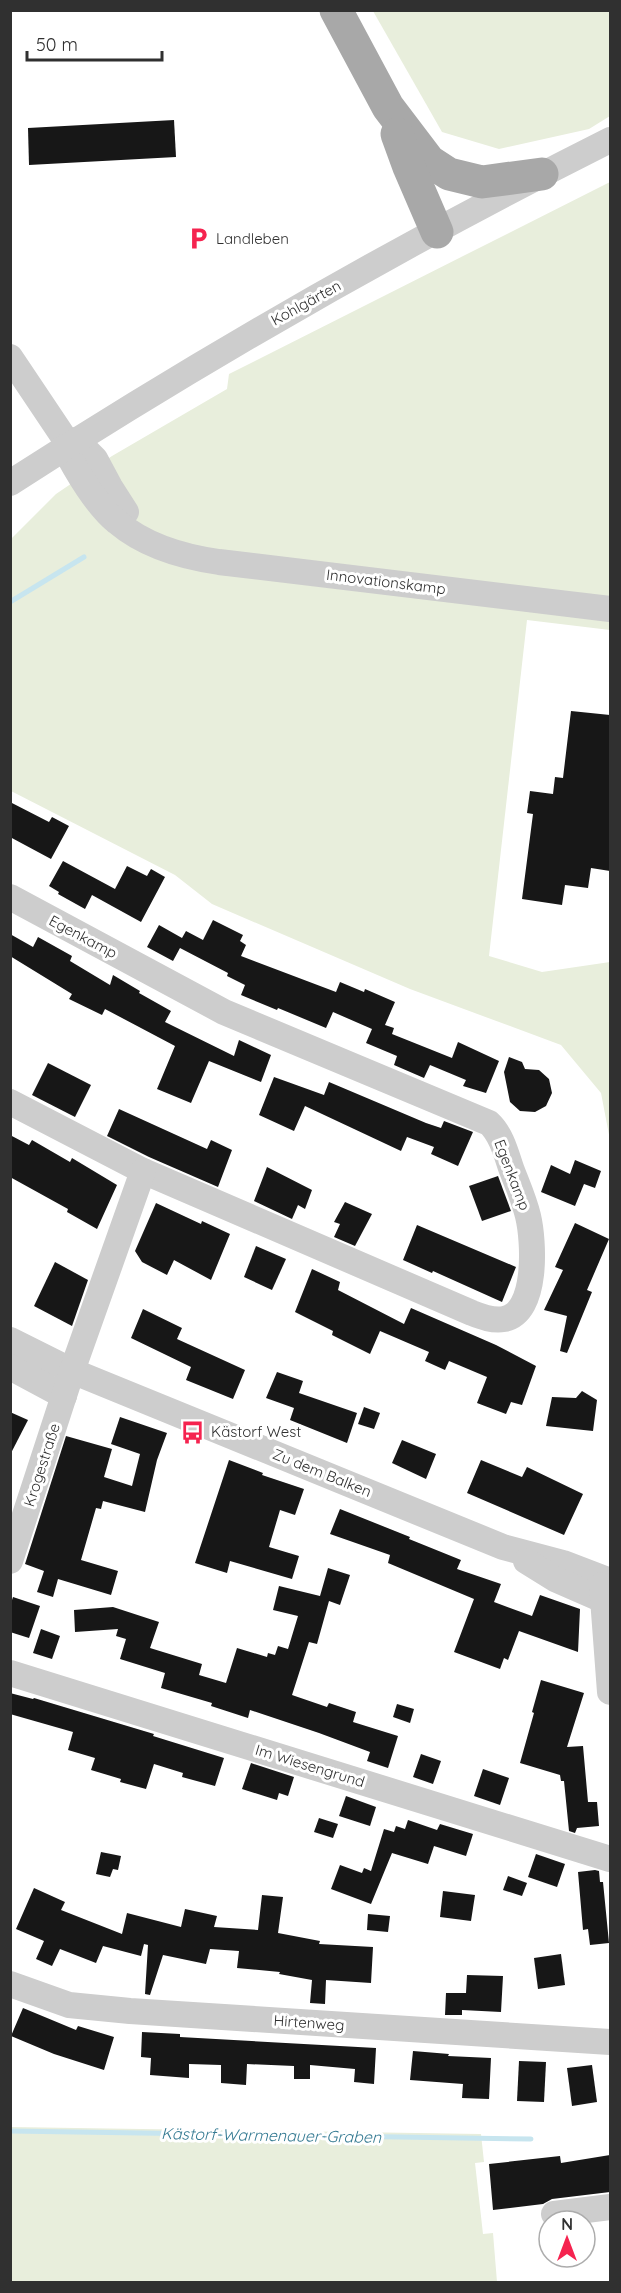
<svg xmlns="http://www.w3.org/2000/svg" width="621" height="2293" font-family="Quicksand,sans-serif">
<rect width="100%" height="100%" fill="#fff"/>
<g fill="#e8eedc">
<polygon points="373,11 610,11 610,116 589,129 499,149 442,132"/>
<polygon points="610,182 610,630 527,620 489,956 542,972 610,962 610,1140 601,1093 561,1045 410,989 212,904 175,875 11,791 11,539 56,494 112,456 227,389 229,374"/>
<polygon points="11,2127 481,2134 484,2162 475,2163 483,2234 493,2233 497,2282 11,2282"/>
</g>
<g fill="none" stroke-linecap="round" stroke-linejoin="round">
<g stroke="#c7e5ef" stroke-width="5">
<polyline points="10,602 84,557"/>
<polyline points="10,2131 531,2139"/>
</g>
</g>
<g fill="#171717">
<polygon points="174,120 176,157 29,165 28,128"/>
<polygon points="571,711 610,715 610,871 591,868 588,888 565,885 562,905 522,899 533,814 527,813 530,791 553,794 555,777 563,778"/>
<polygon points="10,802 49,822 52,817 69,826 51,859 10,837"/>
<polygon points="63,861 115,889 127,866 147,876 151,869 165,877 141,922 92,895 85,909 58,894 59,892 49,886"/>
<polygon points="213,920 243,935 240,941 246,945 241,956 336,992 340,982 364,992 365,989 395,1002 385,1025 394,1028 392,1034 452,1058 458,1042 499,1061 486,1093 463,1086 466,1080 430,1065 424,1078 394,1065 397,1056 366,1043 372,1029 333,1012 326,1028 278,1008 277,1010 241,995 245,985 227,976 228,973 180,948 173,961 147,947 159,925 182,938 186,931 203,940"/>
<polygon points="10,934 33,947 38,937 72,956 70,961 110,985 113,975 140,991 139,993 171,1011 165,1022 234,1056 239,1040 271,1055 261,1082 209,1061 191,1103 157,1089 175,1046 105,1009 102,1015 69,999 72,994 10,956"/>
<polygon points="509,1057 522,1062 525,1069 539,1070 549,1079 552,1093 546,1106 535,1112 520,1111 510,1102 504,1072"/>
<polygon points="48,1063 91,1085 75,1117 32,1095"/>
<polygon points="274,1077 324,1095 329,1082 426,1123 441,1128 444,1121 473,1132 458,1166 431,1154 434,1147 407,1137 401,1151 305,1106 294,1131 259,1115"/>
<polygon points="119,1109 207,1149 211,1140 232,1150 218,1187 149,1157 107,1136"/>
<polygon points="10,1135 29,1145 32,1140 70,1162 72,1158 117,1185 97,1229 67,1212 68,1209 10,1177"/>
<polygon points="575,1160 601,1171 595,1188 584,1184 575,1206 541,1192 551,1165 570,1174"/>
<polygon points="267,1167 312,1190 305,1209 298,1205 292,1219 254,1201"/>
<polygon points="498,1176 511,1211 482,1221 469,1186"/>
<polygon points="345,1202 372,1214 355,1246 334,1237 340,1224 334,1222"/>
<polygon points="156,1203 201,1224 202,1221 230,1234 211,1280 174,1260 167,1275 142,1262 135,1251"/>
<polygon points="575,1223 609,1239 587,1290 592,1292 567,1353 560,1351 567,1316 544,1310 563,1270 555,1267"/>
<polygon points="417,1225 516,1267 502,1302 433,1271 432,1273 403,1260"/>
<polygon points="256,1246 286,1259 272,1290 244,1277"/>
<polygon points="55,1262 88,1280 72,1326 34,1306"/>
<polygon points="312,1269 340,1282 338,1290 404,1324 411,1308 496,1345 536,1366 522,1405 511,1402 506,1414 477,1403 487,1377 449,1361 445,1370 425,1361 429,1352 380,1331 370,1354 332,1335 333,1331 295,1312"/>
<polygon points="143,1309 182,1328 177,1339 245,1370 233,1399 186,1380 191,1367 131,1338"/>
<polygon points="277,1372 303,1381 299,1393 357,1413 347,1443 290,1420 294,1408 266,1398"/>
<polygon points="582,1391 597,1400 593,1431 546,1426 552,1397 576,1398"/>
<polygon points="364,1407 380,1413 374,1429 358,1424"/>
<polygon points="10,1412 28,1420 10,1455"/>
<polygon points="120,1417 167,1433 157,1460 145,1512 103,1501 101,1509 96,1508 81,1560 118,1571 111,1595 58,1579 53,1597 37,1592 44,1571 25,1564 66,1436 112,1449 104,1477 132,1486 140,1454 111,1444"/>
<polygon points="402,1440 436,1454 426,1479 392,1463"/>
<polygon points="229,1460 263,1473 262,1475 304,1489 295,1515 280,1510 269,1547 299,1556 292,1579 230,1561 227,1573 195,1563"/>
<polygon points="481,1460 522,1477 527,1467 583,1494 564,1535 467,1493"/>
<polygon points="340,1509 410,1537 409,1539 461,1560 457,1569 501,1584 494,1602 532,1616 540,1595 580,1609 578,1652 519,1631 508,1660 504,1658 500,1669 454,1652 474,1599 388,1563 390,1555 330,1534"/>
<polygon points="328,1568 350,1575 340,1605 329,1601 317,1644 309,1642 292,1695 327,1707 329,1703 356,1712 353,1722 398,1736 388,1768 367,1761 370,1752 319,1733 250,1710 248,1718 211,1706 212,1703 161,1688 165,1673 120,1659 126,1639 116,1636 118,1629 75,1632 74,1610 113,1607 159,1622 150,1648 202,1664 199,1675 226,1683 237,1648 267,1657 268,1653 275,1655 278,1646 288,1649 298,1616 273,1610 279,1586 320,1596"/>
<polygon points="13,1597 40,1606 29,1638 10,1632 10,1606"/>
<polygon points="41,1629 60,1636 52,1659 33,1653"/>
<polygon points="541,1680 584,1693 567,1747 583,1746 588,1802 597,1802 599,1826 577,1828 575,1833 569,1831 564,1781 561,1781 560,1775 520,1763 534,1713 532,1712"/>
<polygon points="10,1693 33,1699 34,1698 154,1734 153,1736 224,1758 215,1786 182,1777 183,1773 154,1764 146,1789 120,1782 121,1779 91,1770 95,1758 68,1750 73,1732 10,1714"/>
<polygon points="397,1704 414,1709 410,1723 393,1717"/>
<polygon points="421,1754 441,1761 433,1784 413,1777"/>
<polygon points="251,1763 294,1777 288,1796 279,1793 277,1800 242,1789"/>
<polygon points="483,1769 509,1778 500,1805 474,1796"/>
<polygon points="346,1796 376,1807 370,1826 339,1816"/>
<polygon points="319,1818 338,1824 333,1838 314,1832"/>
<polygon points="408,1820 437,1830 440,1824 473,1834 466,1856 434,1846 428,1864 392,1853 371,1904 331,1889 340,1865 362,1873 364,1868 371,1871 384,1829 394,1832 396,1826 405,1829"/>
<polygon points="101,1852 121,1856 118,1870 113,1869 110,1877 96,1874"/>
<polygon points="536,1854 565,1864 557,1887 528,1877"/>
<polygon points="595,1870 599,1871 600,1882 603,1882 609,1943 590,1945 588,1929 583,1930 578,1872"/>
<polygon points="508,1876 527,1883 522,1896 503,1890"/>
<polygon points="34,1888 65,1902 61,1910 122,1934 127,1913 181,1927 185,1909 217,1916 214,1927 258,1930 262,1895 283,1897 278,1933 320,1941 319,1944 373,1947 371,1983 326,1980 325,2004 310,2003 312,1980 279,1974 280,1972 237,1968 239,1951 210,1949 206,1964 163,1955 150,1995 145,1994 148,1945 144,1944 141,1956 103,1946 96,1963 60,1949 52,1966 36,1959 44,1941 16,1929"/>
<polygon points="443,1891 475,1895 471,1921 440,1917"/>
<polygon points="368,1914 390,1916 388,1932 367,1930"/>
<polygon points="561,1954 565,1985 538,1989 534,1958"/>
<polygon points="467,1975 503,1976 501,2012 462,2010 462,2015 445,2015 446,1993 466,1993"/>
<polygon points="23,2008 76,2030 78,2026 114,2037 104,2070 54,2054 11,2036"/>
<polygon points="142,2032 180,2034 180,2037 376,2048 374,2084 354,2082 355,2069 310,2065 310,2079 294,2079 294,2066 247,2064 246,2085 221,2083 221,2065 189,2064 189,2078 150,2075 151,2058 141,2057"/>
<polygon points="413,2051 449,2054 448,2056 491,2058 489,2099 462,2098 463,2084 410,2080"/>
<polygon points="519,2061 546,2062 544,2102 517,2101"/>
<polygon points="592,2065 597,2102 572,2106 567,2068"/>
<polygon points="610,2155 610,2192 552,2199 543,2204 493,2210 489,2164 560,2156 561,2163"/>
</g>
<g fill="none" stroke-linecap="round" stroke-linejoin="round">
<g stroke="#cdcdcd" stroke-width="26">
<polyline points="10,357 69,445"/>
<polyline points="76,440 95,459 110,487 126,512"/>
<path d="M64 447C76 471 97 506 117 522 145 546 184 557 219 562L610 609"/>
<path d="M10 483C204 358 405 243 610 140"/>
<path d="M10 897 224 1012 489 1123C501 1134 506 1153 511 1168 517 1184 524 1199 528 1216 534 1241 538 1313 504 1319 493 1321 482 1317 472 1313L143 1171 10 1102"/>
<polyline points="10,1340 72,1371 503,1547 563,1563 610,1581"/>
<polyline points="10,1367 64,1396"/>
<polyline points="10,1561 72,1371 143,1171"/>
<polyline points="526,1561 555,1579 610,1603"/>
<polyline points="602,1585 610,1692"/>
<polyline points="10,1673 610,1859"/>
<polyline points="10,1984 69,2005 130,2011 610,2042"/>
<polyline points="554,2214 610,2207"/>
</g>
<g stroke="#a8a8a8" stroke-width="33">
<polyline points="336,10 388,107 429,161 449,174 482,182 542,174"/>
<polyline points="397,134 409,167 437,232"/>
</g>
</g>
<defs>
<symbol id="parking-bare" viewBox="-9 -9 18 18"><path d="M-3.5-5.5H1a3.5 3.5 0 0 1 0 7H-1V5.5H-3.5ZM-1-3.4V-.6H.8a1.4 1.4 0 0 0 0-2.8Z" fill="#f5234f" stroke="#fff" stroke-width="2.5" paint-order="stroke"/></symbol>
<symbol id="bus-bare" viewBox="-9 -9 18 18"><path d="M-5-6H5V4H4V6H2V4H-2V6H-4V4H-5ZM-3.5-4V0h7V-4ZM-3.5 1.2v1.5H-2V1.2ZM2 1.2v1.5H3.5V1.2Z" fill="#f5234f" stroke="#fff" stroke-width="2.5" paint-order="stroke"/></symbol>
</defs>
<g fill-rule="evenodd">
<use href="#parking-bare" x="182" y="222" width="33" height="33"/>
<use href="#bus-bare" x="176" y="1416" width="33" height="33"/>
</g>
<g text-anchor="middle" stroke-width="6" stroke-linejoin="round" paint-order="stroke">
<g font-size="15" fill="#303030" stroke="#fff" text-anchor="start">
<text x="216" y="244">Landleben</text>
<text x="211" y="1437">Kästorf West</text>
</g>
<g font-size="15" fill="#303030" stroke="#fff">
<text transform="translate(306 303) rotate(-29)" y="5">Kohlgärten</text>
<text transform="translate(386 582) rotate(7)" y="5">Innovationskamp</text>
<text transform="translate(83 937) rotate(28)" y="5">Egenkamp</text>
<text transform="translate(512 1175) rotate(69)" y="5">Egenkamp</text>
<text transform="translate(42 1465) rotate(-72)" y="5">Krogestraße</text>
<text transform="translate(322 1473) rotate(22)" y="5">Zu dem Balken</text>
<text transform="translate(310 1766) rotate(17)" y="5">Im Wiesengrund</text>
<text transform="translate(309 2023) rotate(4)" y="5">Hirtenweg</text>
</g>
<g font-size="16" font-style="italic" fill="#347a92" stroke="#fff">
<text transform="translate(271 2135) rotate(1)" y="6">Kästorf-Warmenauer-Graben</text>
</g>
</g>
<rect width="621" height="2293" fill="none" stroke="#303030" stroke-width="24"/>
<g transform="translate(567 2239)"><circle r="28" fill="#ffffff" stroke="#acacac" stroke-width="1.5"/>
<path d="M0-4.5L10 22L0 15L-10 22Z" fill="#f5234f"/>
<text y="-9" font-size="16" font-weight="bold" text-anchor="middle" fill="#303030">N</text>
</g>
<path d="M27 51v9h135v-9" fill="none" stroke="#303030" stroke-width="3"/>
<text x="36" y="51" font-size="18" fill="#303030" stroke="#ffffff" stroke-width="4.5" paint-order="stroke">50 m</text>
</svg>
